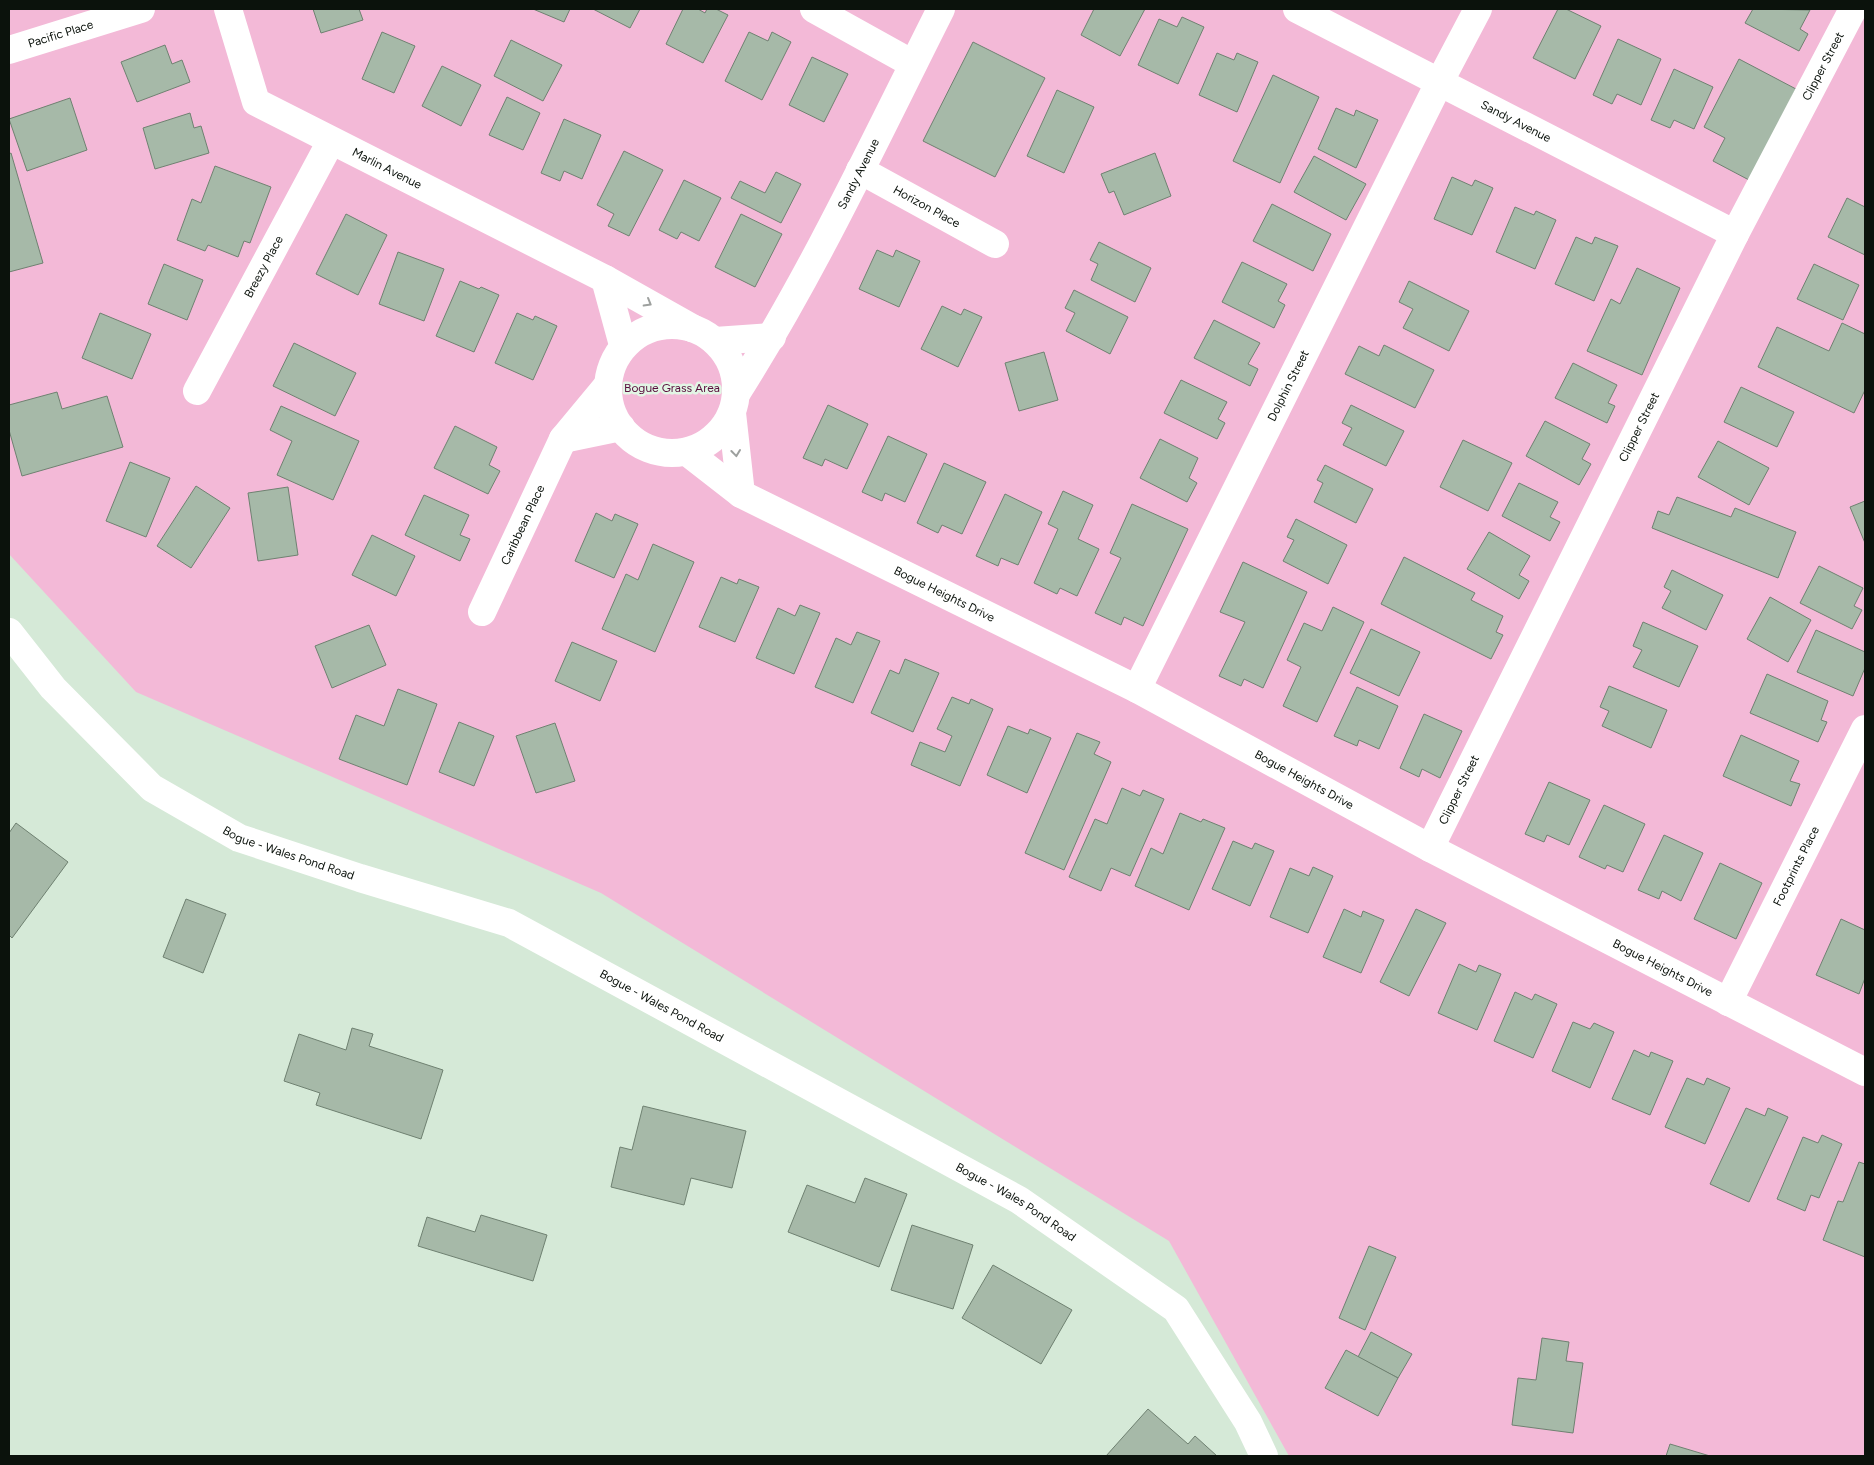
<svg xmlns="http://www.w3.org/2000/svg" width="1874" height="1465" font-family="Figtree,sans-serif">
<rect width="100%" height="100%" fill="#d5e9d7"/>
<polygon fill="#f3b9d7" points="9,9 1865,9 1865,1456 1289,1456 1169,1241 601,893 136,692 9,554"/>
<g fill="#a6b9a8" stroke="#6f8171">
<polygon points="313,9 359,9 363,20 321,33"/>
<polygon points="533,9 570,9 564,22"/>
<polygon points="593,9 640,9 630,28"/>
<polygon points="683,9 698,9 705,13 707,9 716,9 728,15 703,63 666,44"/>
<polygon points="1094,9 1145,9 1120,56 1081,35"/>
<polygon points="1558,9 1566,9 1601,26 1575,79 1533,58"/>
<polygon points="1753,9 1810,10 1800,29 1808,34 1799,51 1745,23"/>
<polygon points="1182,17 1204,27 1178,84 1138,65 1159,19 1177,27"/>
<polygon points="382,32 415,46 394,93 362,79"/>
<polygon points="749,32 768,41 772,32 791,42 762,100 725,81"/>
<polygon points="1618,39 1661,59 1641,105 1617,94 1612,104 1593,95"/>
<polygon points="511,40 562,65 543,101 494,76"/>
<polygon points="973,42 1045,78 995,177 923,141"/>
<polygon points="165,45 172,64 182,60 190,82 137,102 121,62"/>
<polygon points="1217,53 1234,60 1237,53 1258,62 1237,112 1199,95"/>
<polygon points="812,57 848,74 824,122 789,105"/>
<polygon points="1739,59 1796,89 1749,180 1713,161 1725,138 1704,127"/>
<polygon points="442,66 481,85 461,126 422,106"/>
<polygon points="1674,69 1713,87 1694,129 1674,120 1670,128 1651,120"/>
<polygon points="1273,75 1319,97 1280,183 1233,161"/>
<polygon points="1057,90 1094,107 1064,173 1027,156"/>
<polygon points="507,97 540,113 523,150 489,135"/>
<polygon points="70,98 87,150 27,171 9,119"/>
<polygon points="1336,108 1354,116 1356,110 1378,120 1356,168 1318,149"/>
<polygon points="190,113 194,128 201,126 209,153 155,169 143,128"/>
<polygon points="564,119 601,135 582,179 564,171 560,181 541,173"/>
<polygon points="624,151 663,170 629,236 608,226 614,214 597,205"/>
<polygon points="11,153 43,263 9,272 9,154"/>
<polygon points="1155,153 1171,196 1124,215 1114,191 1109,193 1101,174"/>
<polygon points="1314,156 1366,184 1346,220 1294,192"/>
<polygon points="215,166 271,187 250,243 244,241 238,257 208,245 205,251 177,240 192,199 201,203"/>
<polygon points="776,172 801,184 781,223 731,198 740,181 765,193"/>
<polygon points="1452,177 1472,186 1475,180 1493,188 1472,235 1434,219"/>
<polygon points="684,180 721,198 699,241 681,232 677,239 659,230"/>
<polygon points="1847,198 1865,207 1865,255 1828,237"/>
<polygon points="1272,204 1331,234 1313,271 1253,241"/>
<polygon points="1515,207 1534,215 1536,211 1556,220 1535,269 1496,252"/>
<polygon points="346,214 387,235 358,295 316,274"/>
<polygon points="741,214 782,234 755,287 715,267"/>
<polygon points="1576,237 1592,244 1595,237 1618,246 1594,301 1555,284"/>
<polygon points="1099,242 1151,268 1135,302 1091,280 1098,264 1090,260"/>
<polygon points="877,250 893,257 896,250 920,261 899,307 859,289"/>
<polygon points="398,252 444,269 424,321 379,304"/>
<polygon points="1242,262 1287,284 1278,301 1285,305 1274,328 1222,302"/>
<polygon points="164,264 203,280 187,320 148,304"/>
<polygon points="1814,264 1859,285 1843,320 1797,299"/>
<polygon points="1637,268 1680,288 1642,375 1587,351 1611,299 1620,304"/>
<polygon points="460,281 479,289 481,287 499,295 474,352 436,336"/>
<polygon points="1409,281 1469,311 1449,351 1403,328 1413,309 1399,302"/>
<polygon points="1074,290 1128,317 1110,354 1066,331 1075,313 1065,308"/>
<polygon points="942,306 961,315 964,309 982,317 958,367 921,349"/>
<polygon points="100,313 151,334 132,379 82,358"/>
<polygon points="517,313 533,320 535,316 557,326 533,380 495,363"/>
<polygon points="1214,320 1260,343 1248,364 1258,369 1250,386 1194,358"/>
<polygon points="1842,323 1865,334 1865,390 1854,413 1758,367 1777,327 1829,351"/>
<polygon points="294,343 356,373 335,416 273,386"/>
<polygon points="1384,345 1434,370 1415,408 1345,374 1359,346 1379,356"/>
<polygon points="1044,352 1058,400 1019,411 1005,363"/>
<polygon points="1573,363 1617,385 1608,403 1615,406 1607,423 1555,398"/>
<polygon points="1181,380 1227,402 1218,419 1225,423 1217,439 1164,413"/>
<polygon points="1741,387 1794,412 1777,447 1724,422"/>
<polygon points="57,392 62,409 107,396 123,447 22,476 9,430 9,405"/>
<polygon points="828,405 868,424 847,469 825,459 822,466 803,458"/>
<polygon points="1351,405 1404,431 1386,466 1343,445 1352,428 1342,423"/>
<polygon points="281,406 359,441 333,500 277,475 292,441 270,430"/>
<polygon points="1545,421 1590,444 1582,459 1591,464 1579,485 1526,456"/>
<polygon points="455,426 497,447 489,465 500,471 488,494 434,468"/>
<polygon points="888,436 927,454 905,502 885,493 882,501 862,492"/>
<polygon points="1160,439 1198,458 1189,478 1197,483 1187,502 1140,478"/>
<polygon points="1463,440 1512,463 1488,511 1440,487"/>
<polygon points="1718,441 1769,468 1749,505 1698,477"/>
<polygon points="130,462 170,478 146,537 106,521"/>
<polygon points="944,463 986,482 962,534 942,525 938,533 917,523"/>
<polygon points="1325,465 1373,489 1356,523 1314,502 1323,483 1317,480"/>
<polygon points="1519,483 1558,502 1550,517 1560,522 1550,541 1502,516"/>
<polygon points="196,486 230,508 191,568 157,546"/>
<polygon points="288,487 298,555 258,561 248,493"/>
<polygon points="1063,491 1093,505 1078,539 1099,549 1077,596 1060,588 1057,594 1034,583 1058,529 1048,524"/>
<polygon points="1005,494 1042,512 1018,565 1001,558 998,566 976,556"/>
<polygon points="424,495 469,515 460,535 470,539 460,561 405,535"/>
<polygon points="1677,497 1731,517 1735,508 1796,532 1778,578 1652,528 1658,511 1669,515"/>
<polygon points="1865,501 1865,543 1850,507"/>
<polygon points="1132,504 1188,529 1143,626 1124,617 1121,625 1095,613 1121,558 1110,553"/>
<polygon points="596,513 612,521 615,514 638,524 614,578 575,561"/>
<polygon points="1296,519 1347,545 1328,584 1283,561 1294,540 1287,537"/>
<polygon points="1489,532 1530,556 1519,575 1529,581 1519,599 1467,569"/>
<polygon points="372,535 415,556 396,596 352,575"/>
<polygon points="653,544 694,562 655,652 602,629 626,574 638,580"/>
<polygon points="1404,557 1475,593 1471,600 1503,616 1496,632 1503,635 1491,659 1381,604"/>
<polygon points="1243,562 1307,592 1263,688 1244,679 1241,686 1219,676 1245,622 1220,612"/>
<polygon points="1819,566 1863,588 1854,606 1862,610 1852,629 1800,603"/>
<polygon points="1672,570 1723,595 1706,630 1662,608 1671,591 1664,587"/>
<polygon points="721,577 737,584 739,579 759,587 735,642 699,627"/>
<polygon points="1770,597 1811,620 1788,662 1747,639"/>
<polygon points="800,605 820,613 794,674 756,658 778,608 795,616"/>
<polygon points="1333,607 1364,622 1317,722 1283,706 1301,667 1287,660 1304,623 1322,631"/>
<polygon points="1643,622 1698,646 1679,687 1633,667 1642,650 1633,646"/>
<polygon points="369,625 386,665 332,688 315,646"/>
<polygon points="1371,629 1420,652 1399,696 1350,673"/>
<polygon points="1816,630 1865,652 1865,668 1853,696 1797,672"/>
<polygon points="857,632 880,641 853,703 815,687 836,638 851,645"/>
<polygon points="572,642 617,661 600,701 555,681"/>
<polygon points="905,659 939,673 913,732 871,713 890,670 899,674"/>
<polygon points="1767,674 1828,701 1821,720 1827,722 1818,742 1750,713"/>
<polygon points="1609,686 1667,710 1651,748 1602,726 1609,711 1600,707"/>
<polygon points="1357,687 1398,706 1379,749 1359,740 1357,746 1334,736"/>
<polygon points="398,689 437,704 407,785 339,759 356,715 384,726"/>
<polygon points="952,697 969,704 971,699 993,709 960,786 911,765 920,742 945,752 952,736 937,729"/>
<polygon points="1424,714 1462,731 1440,778 1422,769 1419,777 1400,768"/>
<polygon points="459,722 494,736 474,786 439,772"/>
<polygon points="555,723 575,781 536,793 516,736"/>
<polygon points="1008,726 1028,734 1030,729 1051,738 1027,793 987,775"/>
<polygon points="1077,733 1100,742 1094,754 1111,762 1064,870 1025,853"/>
<polygon points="1741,735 1799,761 1790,781 1800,784 1791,806 1723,776"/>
<polygon points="1549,782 1590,800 1569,845 1547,835 1544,842 1525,834"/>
<polygon points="1122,788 1140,796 1143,790 1164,799 1130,876 1111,868 1101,891 1069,877 1095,819 1107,824"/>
<polygon points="1604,805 1645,824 1623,872 1607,865 1605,869 1579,857"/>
<polygon points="1180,813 1201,822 1203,819 1225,828 1189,910 1135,886 1151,848 1163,854"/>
<polygon points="16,823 68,862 12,938 9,935 9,833"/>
<polygon points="1664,835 1703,853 1681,901 1662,891 1659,899 1638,890"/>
<polygon points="1233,841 1252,849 1255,843 1274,851 1250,906 1212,889"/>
<polygon points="1720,863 1762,883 1736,939 1694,919"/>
<polygon points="1313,867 1333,876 1308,933 1270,917 1290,868 1309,876"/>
<polygon points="186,899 226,914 203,973 163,957"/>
<polygon points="1344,909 1361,917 1363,911 1384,920 1361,973 1323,957"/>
<polygon points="1416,909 1446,923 1409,996 1380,982"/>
<polygon points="1841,919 1865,930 1865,978 1859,994 1816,975"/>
<polygon points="1459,964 1476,972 1479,965 1501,974 1477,1030 1438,1013"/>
<polygon points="1515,992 1532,1000 1535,994 1557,1004 1533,1058 1494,1041"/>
<polygon points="1573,1022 1590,1029 1594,1023 1614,1032 1590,1088 1552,1071"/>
<polygon points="352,1028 373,1034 369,1046 443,1070 421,1139 316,1105 320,1093 284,1081 299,1034 346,1050"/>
<polygon points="1634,1050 1649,1057 1651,1052 1673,1061 1650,1115 1612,1099"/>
<polygon points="1687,1078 1704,1085 1707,1078 1730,1088 1705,1144 1665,1127"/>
<polygon points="643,1106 746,1131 732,1188 691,1178 684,1205 611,1187 620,1147 632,1150"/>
<polygon points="1746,1108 1765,1116 1768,1108 1788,1117 1749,1202 1710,1184"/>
<polygon points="1822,1135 1842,1144 1819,1198 1811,1195 1805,1211 1777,1199 1803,1137 1818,1143"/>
<polygon points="1859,1162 1865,1164 1865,1257 1823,1240 1838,1201 1843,1202"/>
<polygon points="865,1178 907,1194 879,1267 788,1232 807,1185 855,1203"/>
<polygon points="481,1215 547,1235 533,1281 418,1246 427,1217 475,1232"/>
<polygon points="912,1225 973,1245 953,1309 891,1290"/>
<polygon points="1369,1246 1396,1257 1365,1330 1339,1318"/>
<polygon points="993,1265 1072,1310 1041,1364 962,1318"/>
<polygon points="1371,1332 1412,1354 1398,1378 1358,1357"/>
<polygon points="1542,1338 1569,1342 1566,1361 1583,1363 1573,1433 1512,1425 1518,1378 1536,1380"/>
<polygon points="1346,1350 1398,1378 1378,1416 1325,1388"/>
<polygon points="1148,1409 1188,1444 1195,1436 1217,1456 1106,1456"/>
<polygon points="1670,1444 1710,1456 1666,1456"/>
</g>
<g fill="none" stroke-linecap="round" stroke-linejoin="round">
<g stroke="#fff" stroke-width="28">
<path id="s1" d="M228 9 256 102 605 279 692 328"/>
<polyline points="814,9 913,64"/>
<path id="s2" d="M1297 9 1735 234"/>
<path id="s3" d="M9 50 141 9"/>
<path id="s4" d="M860 170 995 244"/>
<polyline points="605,279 623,345"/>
<circle cx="672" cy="389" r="64"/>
<polyline points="715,341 772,337"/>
<path id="s5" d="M197 391 331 141"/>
<path id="s6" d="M736 394C813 273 876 138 941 9"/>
<polyline points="732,413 741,494"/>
<polyline points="563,439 621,427"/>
<path id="s7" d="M687 452 741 494 1137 689 1430 848 1865 1072"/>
<path id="s8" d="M482 612 563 439 607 386"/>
<path id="s9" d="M1137 689 1439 83 1478 9"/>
<path id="s10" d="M1430 848 1735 234 1853 9"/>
<path id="s11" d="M1728 1002 1865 729"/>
</g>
<path stroke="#fff" stroke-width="28" id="s12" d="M9 632 53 688 152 788 239 838 360 878 509 923 1019 1200 1176 1309 1248 1422 1264 1456"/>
</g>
<defs><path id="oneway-chevron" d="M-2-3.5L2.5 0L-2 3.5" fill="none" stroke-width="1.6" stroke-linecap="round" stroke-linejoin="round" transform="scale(1.25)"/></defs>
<g stroke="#9da09e">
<use href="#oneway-chevron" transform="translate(648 303) rotate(30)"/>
<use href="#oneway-chevron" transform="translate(736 453) rotate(83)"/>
</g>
<g text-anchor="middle" stroke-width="5" stroke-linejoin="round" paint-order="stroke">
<g font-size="12" fill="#0b120c" stroke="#e2f6e5">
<text dy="4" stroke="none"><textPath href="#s3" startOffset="54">Pacific Place</textPath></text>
<text dy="4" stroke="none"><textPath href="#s10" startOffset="875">Clipper Street</textPath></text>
<text dy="4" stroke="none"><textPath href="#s2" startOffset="246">Sandy Avenue</textPath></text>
<text dy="4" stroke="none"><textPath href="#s1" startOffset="244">Marlin Avenue</textPath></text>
<text dy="4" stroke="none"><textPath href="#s6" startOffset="252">Sandy Avenue</textPath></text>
<text dy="4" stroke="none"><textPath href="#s4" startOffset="76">Horizon Place</textPath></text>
<text dy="4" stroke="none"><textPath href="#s5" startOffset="141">Breezy Place</textPath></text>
<text dy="4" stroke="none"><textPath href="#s9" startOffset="339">Dolphin Street</textPath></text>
<text dy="4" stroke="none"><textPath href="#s10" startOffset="470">Clipper Street</textPath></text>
<text dy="4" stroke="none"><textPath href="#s8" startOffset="96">Caribbean Place</textPath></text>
<text dy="4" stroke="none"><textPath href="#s7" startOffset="295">Bogue Heights Drive</textPath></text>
<text dy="4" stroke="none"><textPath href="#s7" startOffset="700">Bogue Heights Drive</textPath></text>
<text dy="4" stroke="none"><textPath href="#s10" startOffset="65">Clipper Street</textPath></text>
<text dy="4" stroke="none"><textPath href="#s12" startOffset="364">Bogue - Wales Pond Road</textPath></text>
<text dy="4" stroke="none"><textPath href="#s11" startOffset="152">Footprints Place</textPath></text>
<text dy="4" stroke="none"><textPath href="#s7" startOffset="1105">Bogue Heights Drive</textPath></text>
<text dy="4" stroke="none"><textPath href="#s12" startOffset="769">Bogue - Wales Pond Road</textPath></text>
<text dy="4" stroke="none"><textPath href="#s12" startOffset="1174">Bogue - Wales Pond Road</textPath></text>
</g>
<g font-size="12" fill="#580e3d" stroke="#e2f6e5">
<text x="672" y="392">Bogue Grass Area</text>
</g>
</g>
<rect width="1874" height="1465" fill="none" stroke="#0b120c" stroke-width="20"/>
</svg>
